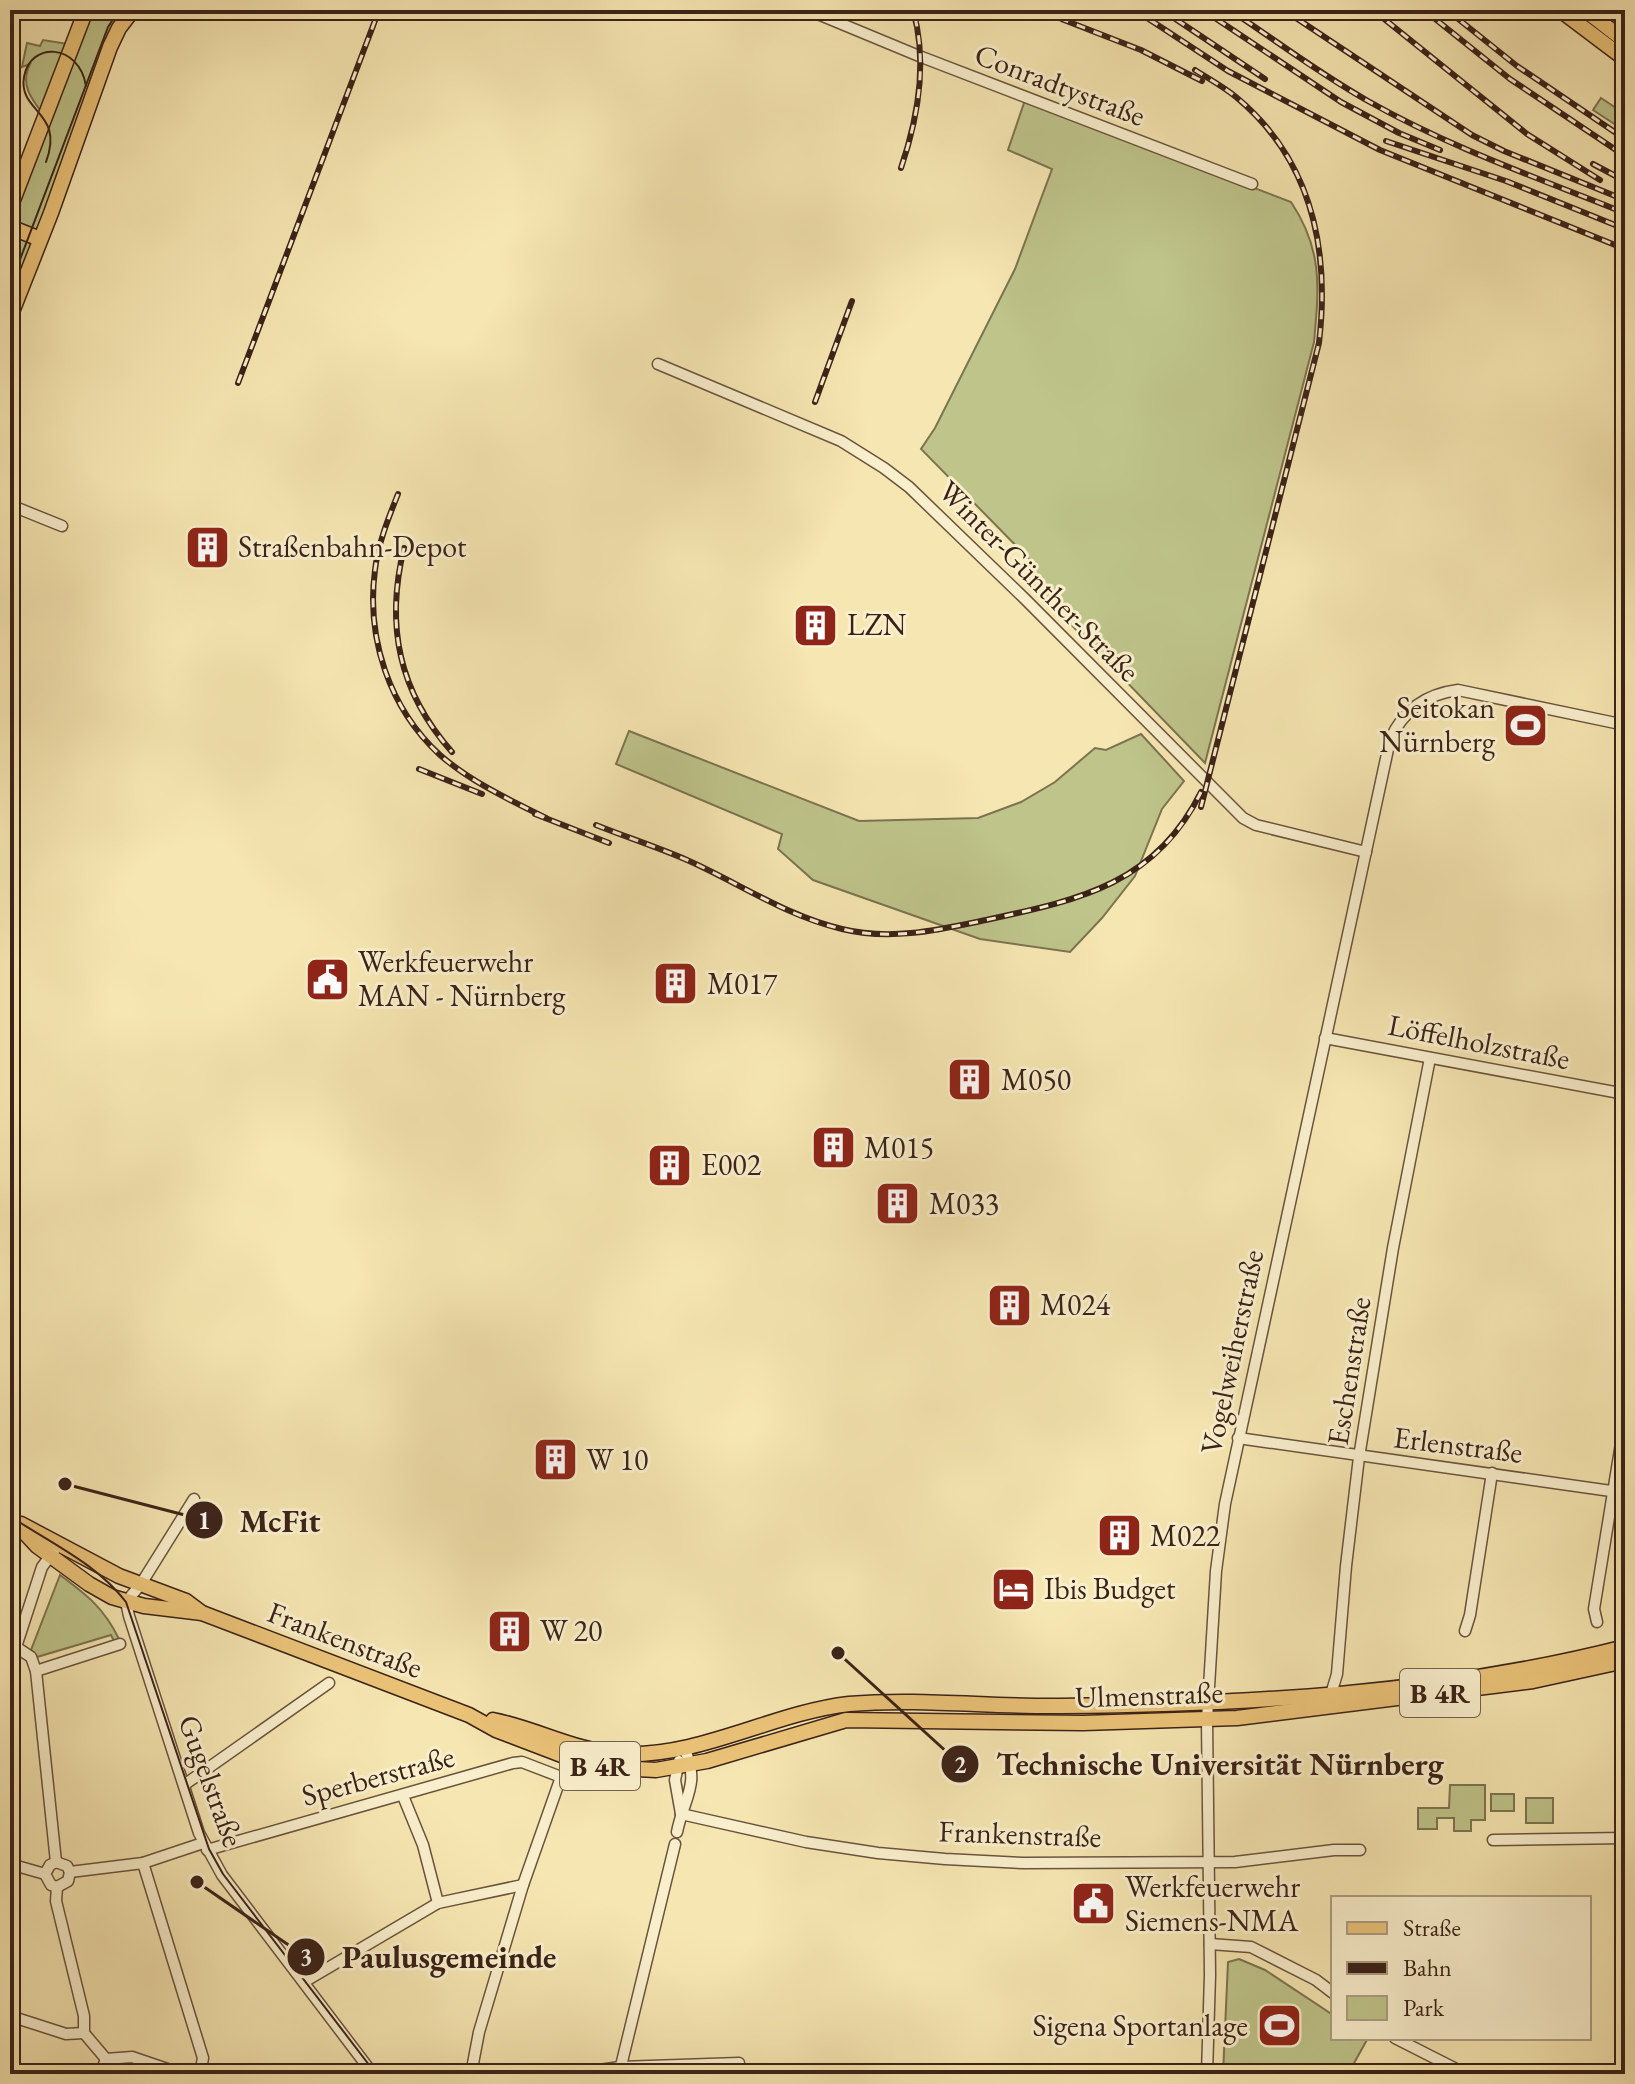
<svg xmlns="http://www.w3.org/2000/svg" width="1635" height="2084" font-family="'EB Garamond',serif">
<rect width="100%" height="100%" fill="#f6e6b1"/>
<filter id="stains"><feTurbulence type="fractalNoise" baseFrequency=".0025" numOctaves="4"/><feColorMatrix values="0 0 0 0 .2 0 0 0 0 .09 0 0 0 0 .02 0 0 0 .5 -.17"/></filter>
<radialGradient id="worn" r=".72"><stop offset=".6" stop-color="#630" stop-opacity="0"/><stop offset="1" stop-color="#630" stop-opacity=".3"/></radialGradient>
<g fill="#bec48a" stroke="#7c7351" stroke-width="2">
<path d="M91 10H127L10 305V220L47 119C33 101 19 86 30 64L22 67 27 43 40 46 43 40 74 45Z"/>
<polygon points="1601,98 1625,114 1625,131 1593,110"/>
<path d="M1025 100 1291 202C1323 250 1319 287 1314 342L1205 763 1025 577 1035 565 921 449 935 428 1015 269 1052 169 1008 150Z"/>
<polygon points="629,731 859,821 978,818 1021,802 1055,782 1095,748 1106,750 1141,734 1184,781 1162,809 1135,876 1102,918 1070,952 980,939 813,880 778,849 782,834 616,764"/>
<path d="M60 1575C87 1595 104 1608 119 1639L114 1641 111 1635 37 1657 31 1650Z"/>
<polygon points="1450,1785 1485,1785 1485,1820 1471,1820 1471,1831 1454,1831 1454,1818 1437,1818 1437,1829 1418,1829 1418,1808 1449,1808"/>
<rect x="1491" y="1794" width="23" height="17"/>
<rect x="1526" y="1798" width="27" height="25"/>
<polygon points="1239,1959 1265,1970 1333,2015 1333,2038 1368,2038 1348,2074 1223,2074 1228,1962"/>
</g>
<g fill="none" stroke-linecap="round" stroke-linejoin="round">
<defs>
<g id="minor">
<polyline points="808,10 919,56 1252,184"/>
<polyline points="658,364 841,441 884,468 909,487 1025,599 1243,818 1256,825 1366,852"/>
<polyline points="10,505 62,526"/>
<polyline points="1325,1038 1625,1094"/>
<polyline points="1238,1438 1625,1493"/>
<polyline points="194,1499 141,1584 126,1602 129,1616 199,1833 222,1875 373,2074"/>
<polyline points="54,1551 42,1567 16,1647 31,1657 36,1671 56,1862"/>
<polyline points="1597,1622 1594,1609 1625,1419"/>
<polyline points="1465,1631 1470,1615 1492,1473"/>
<polyline points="36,1671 120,1644"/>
<polyline points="1331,1694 1337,1674 1346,1566 1359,1457 1393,1248 1430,1058"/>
<polyline points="679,1761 675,1780 681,1814"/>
<polyline points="184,1785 329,1683"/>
<polyline points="403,1796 423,1845 438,1903"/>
<polyline points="681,1814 806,1842 878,1853 945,1859 1023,1863 1235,1862 1334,1850 1360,1850"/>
<path d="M677 1832C684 1797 701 1784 684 1748"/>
<polyline points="1493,1840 1625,1838"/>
<polyline points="207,1850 513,1763 522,1762 561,1777 523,1885 479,2032 471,2074"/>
<polyline points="56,1862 67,1866 70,1872 68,1881 57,1887"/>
<polyline points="56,1862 50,1865 45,1874 51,1885 57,1887"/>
<polyline points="143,1863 203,2058 200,2074"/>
<polyline points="10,1864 45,1874"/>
<polyline points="70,1872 143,1863 203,1843"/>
<polyline points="57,1887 56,1901 84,2016 84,2033 106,2059 100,2074"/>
<polyline points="1210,1944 1251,1947 1316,1980 1333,1993"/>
<polyline points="304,1982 438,1903 523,1885"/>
<polyline points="10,2016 66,2034 84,2033"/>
<polyline points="1395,2038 1466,2074"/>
<polyline points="106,2059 132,2057 182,2074"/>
<polyline points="572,2074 620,2067 739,2063"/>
<polyline points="619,2074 675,1844"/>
<path d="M1207 2074 1210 1975 1207 1720 1216 1571 1225 1504 1390 740C1403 710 1426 694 1458 690L1625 725"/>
</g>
<g id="major">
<polyline points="1560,10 1625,59"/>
<polyline points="1585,10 1625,41"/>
<polyline points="10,208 86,10"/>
<polyline points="10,227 40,239"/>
<polyline points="10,317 51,213 110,47 119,28 133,10"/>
<polyline points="14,1521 37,1546 89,1584 112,1597 144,1606 202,1613 469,1715 496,1730 572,1759 618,1768 656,1770 707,1761 846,1720 1083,1723 1237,1718 1533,1681 1625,1661"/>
<polyline points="21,1524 119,1576 186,1601 202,1613"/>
<path d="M493 1720C538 1729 576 1752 623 1754 701 1757 772 1713 849 1704 919 1698 990 1707 1060 1706 1248 1704 1442 1694 1625 1647"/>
</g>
</defs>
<use href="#minor" stroke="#6a533e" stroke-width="13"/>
<use href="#major" stroke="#3b2218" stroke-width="17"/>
<use href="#minor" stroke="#f9efcc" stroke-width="10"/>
<use href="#major" stroke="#ebc378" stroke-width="14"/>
<g stroke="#3b2218" stroke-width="2">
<path d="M46 162C65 111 18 113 24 77 30 41 79 43 86 86"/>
<polyline points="10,286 108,27 119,10"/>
<path d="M10 1516C50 1543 96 1563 126 1602L209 1849 223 1874 376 2074"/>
</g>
<defs>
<g id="rail">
<polyline points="1044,10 1064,20 1141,50 1202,81"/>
<polyline points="1135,10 1228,71 1380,150 1625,249"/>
<polyline points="1162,10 1265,79"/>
<polyline points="1203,10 1341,102 1399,133 1440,150"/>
<path d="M1230 10C1275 40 1320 74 1368 101 1449 147 1538 178 1625 213"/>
<polyline points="1284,10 1472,135 1504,151 1625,200"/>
<polyline points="1373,10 1527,134 1600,180"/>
<polyline points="1424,10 1510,79 1625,156"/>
<polyline points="1447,10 1517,66 1625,139"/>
<path d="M1195 70C1209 79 1224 87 1236 97 1312 160 1330 249 1319 343L1201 807"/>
<polyline points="1386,141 1506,181 1625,229"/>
<polyline points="1593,164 1625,181"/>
<path d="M901 168C918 118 928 62 913 10"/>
<polyline points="238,383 379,10"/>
<polyline points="815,402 852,301"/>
<path d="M398 494C388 519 378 544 375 570 366 638 389 708 440 755 471 782 510 800 546 818"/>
<path d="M404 548C385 626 399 692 452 752"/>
<polyline points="419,769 482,794"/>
<polyline points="535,814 609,843"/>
<path d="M596 825C626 837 657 847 687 860 739 883 786 916 842 929 891 941 938 930 986 920 1078 900 1155 885 1201 792"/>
</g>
</defs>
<use href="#rail" stroke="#3b2218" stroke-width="6"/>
<use href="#rail" stroke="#f9efcc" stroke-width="3" stroke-dasharray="9" stroke-linecap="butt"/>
</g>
<defs>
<symbol id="building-square" viewBox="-11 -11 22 22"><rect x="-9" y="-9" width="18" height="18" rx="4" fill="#8f2418" stroke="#f9efcc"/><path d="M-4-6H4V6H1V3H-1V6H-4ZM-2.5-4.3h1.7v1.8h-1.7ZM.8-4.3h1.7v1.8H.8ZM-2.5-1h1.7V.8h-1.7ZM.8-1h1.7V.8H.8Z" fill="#fff"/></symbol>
<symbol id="stadium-square" viewBox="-11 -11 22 22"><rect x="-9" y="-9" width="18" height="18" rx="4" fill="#8f2418" stroke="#f9efcc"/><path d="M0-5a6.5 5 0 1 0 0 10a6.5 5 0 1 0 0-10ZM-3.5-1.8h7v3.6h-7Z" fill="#fff"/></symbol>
<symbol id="civic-square" viewBox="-11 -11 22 22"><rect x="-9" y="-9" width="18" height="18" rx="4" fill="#8f2418" stroke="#f9efcc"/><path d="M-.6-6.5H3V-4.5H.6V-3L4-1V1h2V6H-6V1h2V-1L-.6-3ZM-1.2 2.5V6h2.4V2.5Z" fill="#fff"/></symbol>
<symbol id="hotel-square" viewBox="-11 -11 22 22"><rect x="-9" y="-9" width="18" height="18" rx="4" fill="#8f2418" stroke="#f9efcc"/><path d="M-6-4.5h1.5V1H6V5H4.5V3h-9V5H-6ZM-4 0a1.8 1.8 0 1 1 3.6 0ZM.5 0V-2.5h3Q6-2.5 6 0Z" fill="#fff"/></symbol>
</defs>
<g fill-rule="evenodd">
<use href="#building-square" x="182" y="522" width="51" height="51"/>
<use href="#building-square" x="790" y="600" width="51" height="51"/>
<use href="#stadium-square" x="1500" y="700" width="51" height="51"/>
<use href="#civic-square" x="302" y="954" width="51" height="51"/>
<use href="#building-square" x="650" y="958" width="51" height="51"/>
<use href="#building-square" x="944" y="1054" width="51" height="51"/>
<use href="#building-square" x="808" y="1122" width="51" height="51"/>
<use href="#building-square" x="644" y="1140" width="51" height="51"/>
<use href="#building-square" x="872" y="1178" width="51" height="51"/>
<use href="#building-square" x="984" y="1280" width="51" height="51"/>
<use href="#building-square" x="530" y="1434" width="51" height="51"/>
<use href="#building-square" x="1094" y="1510" width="51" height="51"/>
<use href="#hotel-square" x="988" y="1564" width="51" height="51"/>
<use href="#building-square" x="484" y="1606" width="51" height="51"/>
<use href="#civic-square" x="1068" y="1878" width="51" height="51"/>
<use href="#stadium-square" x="1254" y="2000" width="51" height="51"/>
</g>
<g text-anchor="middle" stroke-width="6" stroke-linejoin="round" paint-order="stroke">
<g fill="#f9efcc" stroke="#74604e" stroke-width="2">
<rect x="1400" y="1669" width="80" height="48" rx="6"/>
<rect x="560" y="1742" width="80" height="48" rx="6"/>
</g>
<g font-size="28" font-weight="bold" fill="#3b2218">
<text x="1440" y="1703">B 4R</text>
<text x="600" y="1776">B 4R</text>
</g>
<g font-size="30" fill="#3b2218" stroke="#f9efcc">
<text transform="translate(1060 85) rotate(21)" y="10">Conradtystraße</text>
<text transform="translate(1039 581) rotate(45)" y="10">Winter-Günther-Straße</text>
<text transform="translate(1479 1042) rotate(11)" y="10">Löffelholzstraße</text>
<text transform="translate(1232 1352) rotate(-78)" y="10">Vogelweiherstraße</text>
<text transform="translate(1349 1371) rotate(-81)" y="10">Eschenstraße</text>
<text transform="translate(1458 1445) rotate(7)" y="10">Erlenstraße</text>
<text transform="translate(345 1640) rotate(21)" y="10">Frankenstraße</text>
<text transform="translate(1149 1695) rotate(-2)" y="10">Ulmenstraße</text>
<text transform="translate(378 1776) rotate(-15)" y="10">Sperberstraße</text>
<text transform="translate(211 1781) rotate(70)" y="10">Gugelstraße</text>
<text transform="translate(1020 1834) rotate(2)" y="10">Frankenstraße</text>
</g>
<g font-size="30" fill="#3b2218" stroke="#f9efcc" text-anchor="start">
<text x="238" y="557">Straßenbahn-Depot</text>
<text x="847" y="635">LZN</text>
<text x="1495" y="718" text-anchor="end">Seitokan<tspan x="1495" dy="34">Nürnberg</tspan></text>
<text x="358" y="972">Werkfeuerwehr<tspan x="358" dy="34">MAN - Nürnberg</tspan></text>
<text x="707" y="994">M017</text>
<text x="1001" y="1090">M050</text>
<text x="864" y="1158">M015</text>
<text x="701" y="1175">E002</text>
<text x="929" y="1214">M033</text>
<text x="1040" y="1315">M024</text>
<text x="586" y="1470">W 10</text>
<text x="1150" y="1546">M022</text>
<text x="1044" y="1599">Ibis Budget</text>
<text x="540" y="1641">W 20</text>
<text x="1125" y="1897">Werkfeuerwehr<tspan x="1125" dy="34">Siemens-NMA</tspan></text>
<text x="1248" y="2036" text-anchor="end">Sigena Sportanlage</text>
</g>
</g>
<path fill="none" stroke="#3b2218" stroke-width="3" d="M65 1484L204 1520M838 1653L960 1764M197 1882L306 1957"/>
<g fill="#3b2218" stroke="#f9efcc" stroke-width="3">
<circle cx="65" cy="1484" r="8"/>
<circle cx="838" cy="1653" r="8"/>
<circle cx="197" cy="1882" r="8"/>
<circle cx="204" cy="1520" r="20"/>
<circle cx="960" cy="1764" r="20"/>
<circle cx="306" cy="1957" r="20"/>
</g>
<g font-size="24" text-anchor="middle" font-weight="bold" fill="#fff">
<text x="204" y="1529">1</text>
<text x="960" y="1773">2</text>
<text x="306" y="1965">3</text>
</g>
<g font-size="32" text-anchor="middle" font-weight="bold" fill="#3b2218" stroke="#f9efcc" stroke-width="6" stroke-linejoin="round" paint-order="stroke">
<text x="280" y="1532">McFit</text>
<text x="1220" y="1775">Technische Universität Nürnberg</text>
<text x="449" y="1968">Paulusgemeinde</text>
</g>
<rect width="1635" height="2084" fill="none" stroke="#f6e6b1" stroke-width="40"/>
<rect x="12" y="12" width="1611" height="2060" fill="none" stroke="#3b2218" stroke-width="4"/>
<rect x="20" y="20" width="1595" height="2044" fill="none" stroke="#3b2218" stroke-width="2"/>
<rect x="1331" y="1896" width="260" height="144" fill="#f9efcc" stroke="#ad9d84" stroke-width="2"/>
<rect x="1347" y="1922" width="40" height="12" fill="#ebc378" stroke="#ad9d84" stroke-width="2"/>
<text x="1403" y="1936" font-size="24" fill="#3b2218">Straße</text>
<rect x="1347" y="1962" width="40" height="12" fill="#3b2218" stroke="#ad9d84" stroke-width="2"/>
<text x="1403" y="1976" font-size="24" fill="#3b2218">Bahn</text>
<rect x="1347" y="1996" width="40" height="24" fill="#bec48a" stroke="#ad9d84" stroke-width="2"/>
<text x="1403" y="2016" font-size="24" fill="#3b2218">Park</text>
<rect width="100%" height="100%" filter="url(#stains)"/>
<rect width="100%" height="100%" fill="url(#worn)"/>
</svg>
